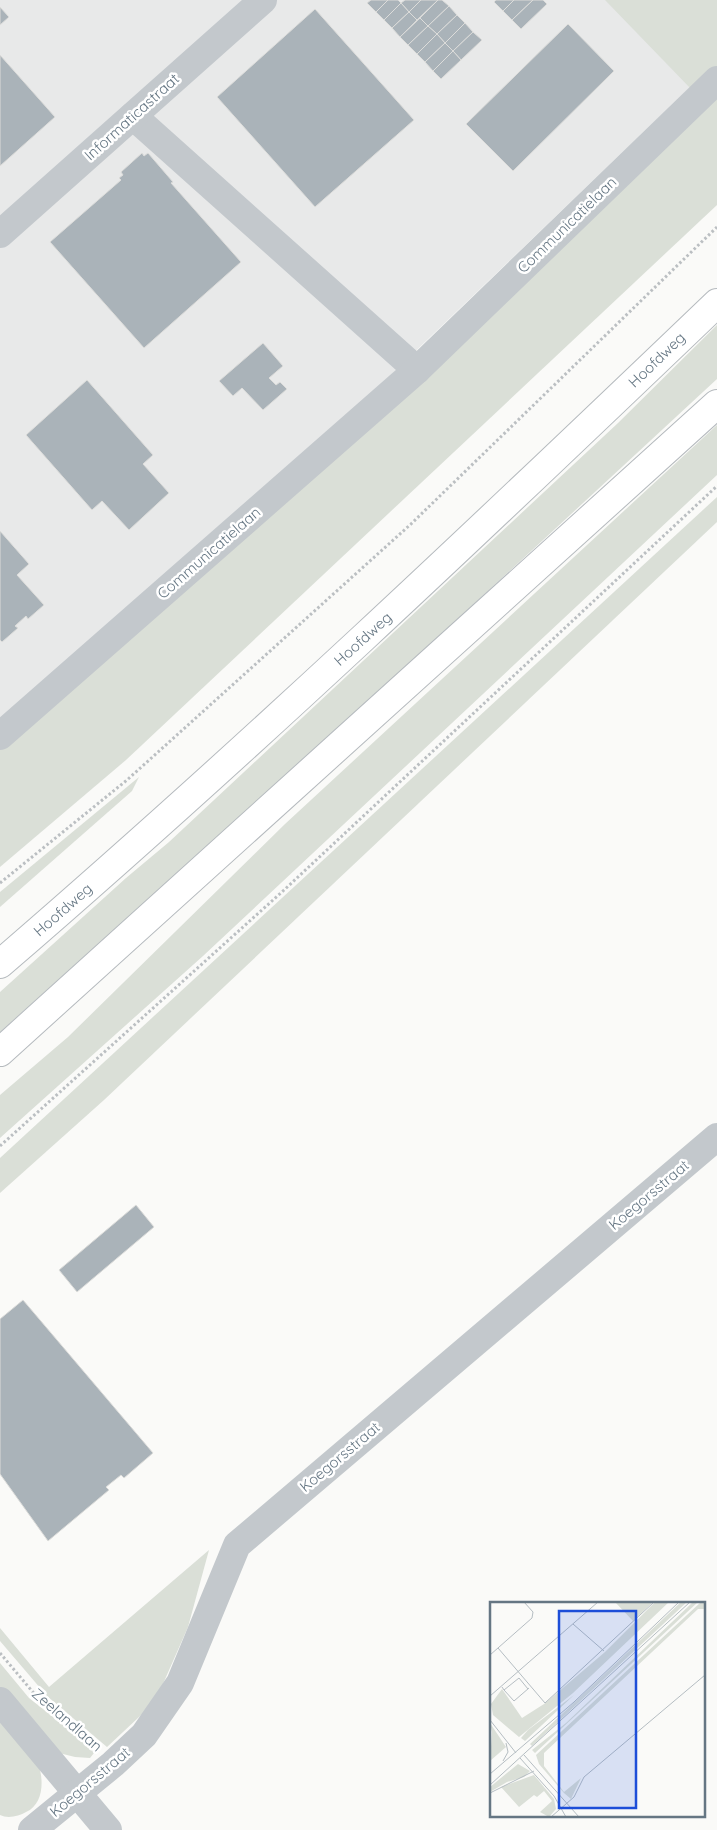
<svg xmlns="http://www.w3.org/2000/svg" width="717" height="1830" font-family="Quicksand,sans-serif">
<rect width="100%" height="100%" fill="#fafaf8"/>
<polygon fill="#e8e9e9" points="0,0 717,0 717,61 0,751"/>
<g fill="#dadfd7">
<polygon points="605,0 717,0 717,67 693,91"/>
<polygon points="717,92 717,205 126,760 0,867 0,743"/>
<polygon points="717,325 717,379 367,703 0,1032 0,992 126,878 169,842 618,423"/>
<polygon points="717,425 717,475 203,956 0,1138 0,1095 68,1037 285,824"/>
<polygon points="717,497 717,522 104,1100 0,1193 0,1158"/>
<polygon points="139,777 132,791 0,907 0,892"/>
<polygon points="209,1550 188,1627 155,1702 107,1747 47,1696 0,1641 0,1628 49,1687"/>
<polygon points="0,1663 29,1698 91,1747 94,1753 90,1758 75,1757 59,1753 0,1690"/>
<path d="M0 1713C11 1727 31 1747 38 1763 44 1779 44 1804 26 1812 19 1816 8 1819 0 1815Z"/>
</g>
<g fill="#aab3b9" stroke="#dcdcda">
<polygon points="371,0 388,0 376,12 367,3"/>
<polygon points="388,0 398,0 401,3 384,20 376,12"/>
<polygon points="405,0 421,0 409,12 401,3"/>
<polygon points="421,0 438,0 417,20 409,12"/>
<polygon points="438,0 442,0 449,6 428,26 420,18"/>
<polygon points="496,0 514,0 503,11 494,2"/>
<polygon points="514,0 533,0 512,20 503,11"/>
<polygon points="533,0 543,0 547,4 521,29 512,20"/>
<polygon points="401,3 409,12 392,28 384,20"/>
<polygon points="449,6 457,15 437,34 428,26"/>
<polygon points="0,7 9,17 0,25"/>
<polygon points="315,9 414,120 315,207 217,97"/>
<polygon points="409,12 417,20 400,37 392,28"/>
<polygon points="457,15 465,23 445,43 437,34"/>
<polygon points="420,18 428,26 408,45 400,37"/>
<polygon points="465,23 473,32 453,51 445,43"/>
<polygon points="568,24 614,71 513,171 466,124"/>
<polygon points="428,26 437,34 417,54 408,45"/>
<polygon points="473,32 482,40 461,60 453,51"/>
<polygon points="437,34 445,43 425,62 417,54"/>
<polygon points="445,43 453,51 433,71 425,62"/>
<polygon points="453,51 461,60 441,79 433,71"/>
<polygon points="0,55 55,117 0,166"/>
<polygon points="142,153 144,156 148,153 173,182 171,183 241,262 144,348 50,242 121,180 119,178 123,175 121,172"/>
<polygon points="263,343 283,366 269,378 276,385 280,382 287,389 263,410 242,388 233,396 219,381"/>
<polygon points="87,380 153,455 143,464 169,493 129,530 102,501 92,510 26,435"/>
<polygon points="0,531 29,564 17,575 44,605 28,619 26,616 15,626 18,628 2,642 0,640"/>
<polygon points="136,1205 154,1227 77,1292 59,1270"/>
<polygon points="23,1300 153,1453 124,1478 121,1475 106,1487 109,1490 48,1541 0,1474 0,1319"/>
</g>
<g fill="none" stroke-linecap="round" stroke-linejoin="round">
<defs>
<g id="major">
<path d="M0 964C246 752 482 528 717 303"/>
<polyline points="0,1052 717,404"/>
</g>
</defs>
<use href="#major" stroke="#b5babe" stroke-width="30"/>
<g stroke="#bbbfc2" stroke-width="3" stroke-dasharray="2.5 2.5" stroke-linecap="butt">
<polyline points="0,883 127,780 411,524 717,227"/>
<polyline points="0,1146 283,891 717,486"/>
<polyline points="0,1653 37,1697 95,1743"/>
</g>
<g stroke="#c3c8cc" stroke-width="28">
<polyline points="133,116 417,370"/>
<polyline points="0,234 263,0"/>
<polyline points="0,736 417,370 717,80"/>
<polyline points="0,1701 108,1830"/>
<polyline points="32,1830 113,1764 144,1735 180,1683 237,1545 717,1137"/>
</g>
<use href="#major" stroke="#fff" stroke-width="28"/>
</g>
<g text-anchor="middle" stroke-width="5" stroke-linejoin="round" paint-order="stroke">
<g font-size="15" fill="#657683" stroke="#fff">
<text transform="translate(132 117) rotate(-42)" y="5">Informaticastraat</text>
<text transform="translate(567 225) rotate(-44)" y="5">Communicatielaan</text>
<text transform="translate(657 360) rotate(-44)" y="5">Hoofdweg</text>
<text transform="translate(209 553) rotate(-41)" y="5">Communicatielaan</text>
<text transform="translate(363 639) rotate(-42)" y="5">Hoofdweg</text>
<text transform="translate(63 910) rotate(-41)" y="5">Hoofdweg</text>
<text transform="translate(649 1195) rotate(-40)" y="5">Koegorsstraat</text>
<text transform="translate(340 1457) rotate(-40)" y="5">Koegorsstraat</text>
<text transform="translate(67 1720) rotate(41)" y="5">Zeelandlaan</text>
<text transform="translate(90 1782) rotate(-40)" y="5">Koegorsstraat</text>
</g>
</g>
<g transform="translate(490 1602)">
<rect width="215" height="215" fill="#fafaf8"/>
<path d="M125 0H163L143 19ZM165 0H179L83 91 29 135 3 113 1 102 12 87 32 116 54 102 115 50ZM191 0H197L42 144 40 142ZM203 0H208L45 151 42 148 76 121ZM211 0H215V7H208L54 151V164L74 190 91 176 81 197 74 191 49 162 46 153ZM84 93 35 139 31 136 38 128ZM0 121 16 145 0 159 2 130ZM28 162 40 169 34 175 17 180 0 190V185ZM44 173 64 197 66 207 59 215 50 210 62 199 54 189 47 195 44 193 29 205 11 185Z" fill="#dadfd7"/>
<path fill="none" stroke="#b5bdc2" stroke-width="1" d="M83 22 114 49M8 46 55 101 164 0M0 53 42 16 43 10 34 0M12 85 14 88 29 76 38 87M14 88 24 99 39 86M0 94 108 0M0 118 26 151M34 153 89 215M30 156 64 194 76 215M13 159 18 150 16 141M0 172 84 100 189 0M0 183 200 0M0 191 44 169M61 215 84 195 94 175 215 73"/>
<path fill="#1d4ed8" fill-opacity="0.15" stroke="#1d4ed8" stroke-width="2.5" d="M69 9H146V206H69Z"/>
<rect width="215" height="215" fill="none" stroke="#657683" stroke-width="2.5"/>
</g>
</svg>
